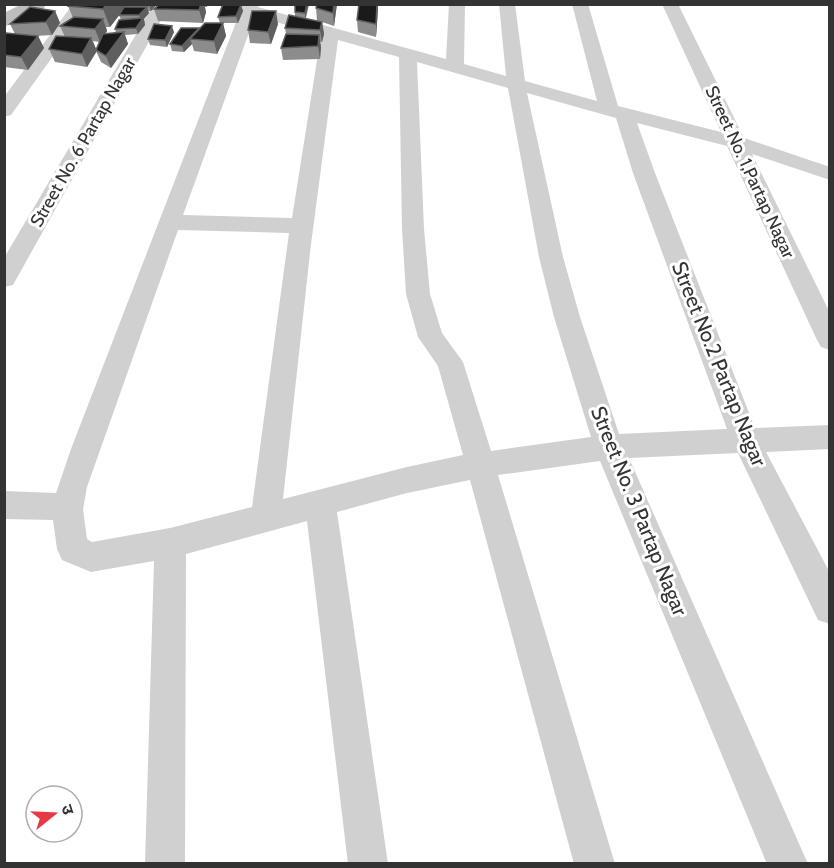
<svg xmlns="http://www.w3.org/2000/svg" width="834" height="868" font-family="Cabin,'Noto Sans Devanagari',sans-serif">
<rect width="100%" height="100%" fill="#fff"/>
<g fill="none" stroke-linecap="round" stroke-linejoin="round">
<g fill="#d0d0d0" fill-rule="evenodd">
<polygon points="73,4 90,4 11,115 4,117 4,97"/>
<polygon points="154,4 170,4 13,285 4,287 4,258"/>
<path d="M233 4H259L258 7 446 59 449 4H465L464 64 506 76 499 4H515L525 81 597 101 572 4H588L618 106 721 132 662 4H678L744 138 830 167V180L752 154 830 313V350L821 347 817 340 727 146 637 123 655 173 755 428 830 425V449L766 452 830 573V624L818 620 738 453 629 458 808 864H767L600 461 498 475 615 864H574L470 480 407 493 337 512 388 864H348L307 521 186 554 185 864H145L154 561 91 572 62 560 57 549 53 520 4 519V491L56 493 71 449 240 12 231 7ZM255 16 321 35 292 218 183 215ZM338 40 399 57 402 229 406 294 418 337 438 366 463 455 407 467 283 499 311 244ZM417 62 508 88 539 257 554 317 591 437 491 451 463 362 442 333 430 294 424 229ZM527 93 616 118 633 173 727 429 619 434 580 317 563 257ZM178 230 289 233 252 507 170 528 92 542 87 539 83 509 87 487Z"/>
</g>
<polygon fill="#bdbdbd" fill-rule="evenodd" points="22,4 46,4 44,8 4,27 4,13"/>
</g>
<g fill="#8c8c8c" fill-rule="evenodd">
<path d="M69 4H157L151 11H148L149 13 144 19 145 25 138 34 125 35 128 44 111 68 101 62 96 51 87 67 55 62 49 49 65 37 60 26 73 18 68 6ZM119 15 121 20 115 29 116 33 105 34 107 31 106 27H110ZM93 41 99 42 96 49Z"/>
<polygon points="160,4 208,4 207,7 205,7 206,12 203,23 158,21 154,9"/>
<polygon points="295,4 309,4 306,18 317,21 316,8 317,4 337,4 334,26 322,22 324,34 322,42 320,42 321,47 320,59 283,60 281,48 286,34 285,28 295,16"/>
<polygon points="241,5 243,11 238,23 223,23 226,36 217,54 194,51 192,44 184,52 172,51 170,44 200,29 220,23 218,17"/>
<polygon points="378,9 376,37 358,32 357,20"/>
<polygon points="55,11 60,23 52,35 35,36 38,36 44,48 28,70 4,67 4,36 15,34 10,24"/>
<polygon points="278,24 271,44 250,43 248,30"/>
<polygon points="174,32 167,47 150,45 148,39"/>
</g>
<g fill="#5f5f5f">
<polygon points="107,4 128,4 110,27 103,9"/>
<polygon points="157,4 151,11 149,5"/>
<polygon points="201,4 204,4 206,12 203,23 199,10"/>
<polygon points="307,4 309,4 305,19 305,13"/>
<polygon points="334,4 337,4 334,26 333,13"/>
<polygon points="377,4 378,4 378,9 376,37 376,24"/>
<polygon points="241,5 243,11 238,23 236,16"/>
<polygon points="147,7 149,13 144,19 145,25 138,34 136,28 141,21 139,15"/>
<polygon points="55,11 60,23 52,35 46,22"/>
<polygon points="276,11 278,24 271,44 268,32"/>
<polygon points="103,19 107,31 100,42 95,29"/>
<polygon points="322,22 324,34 322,42 320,30"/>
<polygon points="223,23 226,36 217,54 214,41"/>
<polygon points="172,26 174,32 167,47 165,40"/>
<polygon points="199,28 190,39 192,44 184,52 182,46"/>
<polygon points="124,32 128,44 111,68 106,56"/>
<polygon points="319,35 321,47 320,59 318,46"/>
<polygon points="38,36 44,48 28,70 21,57"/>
<polygon points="91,38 97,51 87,67 82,54"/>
</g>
<g fill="#1a1a1a" stroke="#5f5f5f" stroke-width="1.5">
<polygon points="69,4 107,4 103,9 68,6"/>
<polygon points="128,4 150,4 127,5"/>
<polygon points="160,4 201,4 199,10 154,9"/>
<polygon points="223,4 240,4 241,5 236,16 218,17"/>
<polygon points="295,4 307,4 305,13 295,12"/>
<polygon points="317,4 334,4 333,13 316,8"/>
<polygon points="359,4 377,4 376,24 357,20"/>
<polygon points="30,7 55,11 46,22 10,24"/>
<polygon points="124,7 147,7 139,15 119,15"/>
<polygon points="252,11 276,11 268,32 248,30"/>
<polygon points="289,15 322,22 320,30 285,28"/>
<polygon points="74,17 103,19 95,29 60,26"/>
<polygon points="143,18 136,28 115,29 119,20"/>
<polygon points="205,23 223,23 214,41 190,39"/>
<polygon points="154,24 172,26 165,40 148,39"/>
<polygon points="181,28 199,28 182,46 170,44"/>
<polygon points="124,32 106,56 96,50 103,34"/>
<polygon points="6,33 38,36 21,57 4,55 4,36"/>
<polygon points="286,34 319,35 318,46 281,48"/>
<polygon points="56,36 91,38 82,54 49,49"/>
</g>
<g text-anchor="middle" stroke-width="6" stroke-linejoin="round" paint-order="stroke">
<g font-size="18" fill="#333" stroke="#fff">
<text transform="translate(83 142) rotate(-60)" y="6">Street No. 6 Partap Nagar</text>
<text transform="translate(750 172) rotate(65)" y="6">Street No. 1,Partap Nagar</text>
</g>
<g font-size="21" fill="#333" stroke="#fff">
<text transform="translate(719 364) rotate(68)" y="7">Street No.2 Partap Nagar</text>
<text transform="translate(639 511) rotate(68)" y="7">Street No. 3 Partap Nagar</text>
</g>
</g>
<rect width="834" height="868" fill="none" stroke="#333333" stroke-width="12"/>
<g transform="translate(54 814) rotate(72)"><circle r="28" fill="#ffffff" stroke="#adadad" stroke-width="1.5"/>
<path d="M0-4.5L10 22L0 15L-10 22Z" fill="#e63946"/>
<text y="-9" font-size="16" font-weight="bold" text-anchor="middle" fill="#333333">उ</text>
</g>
</svg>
